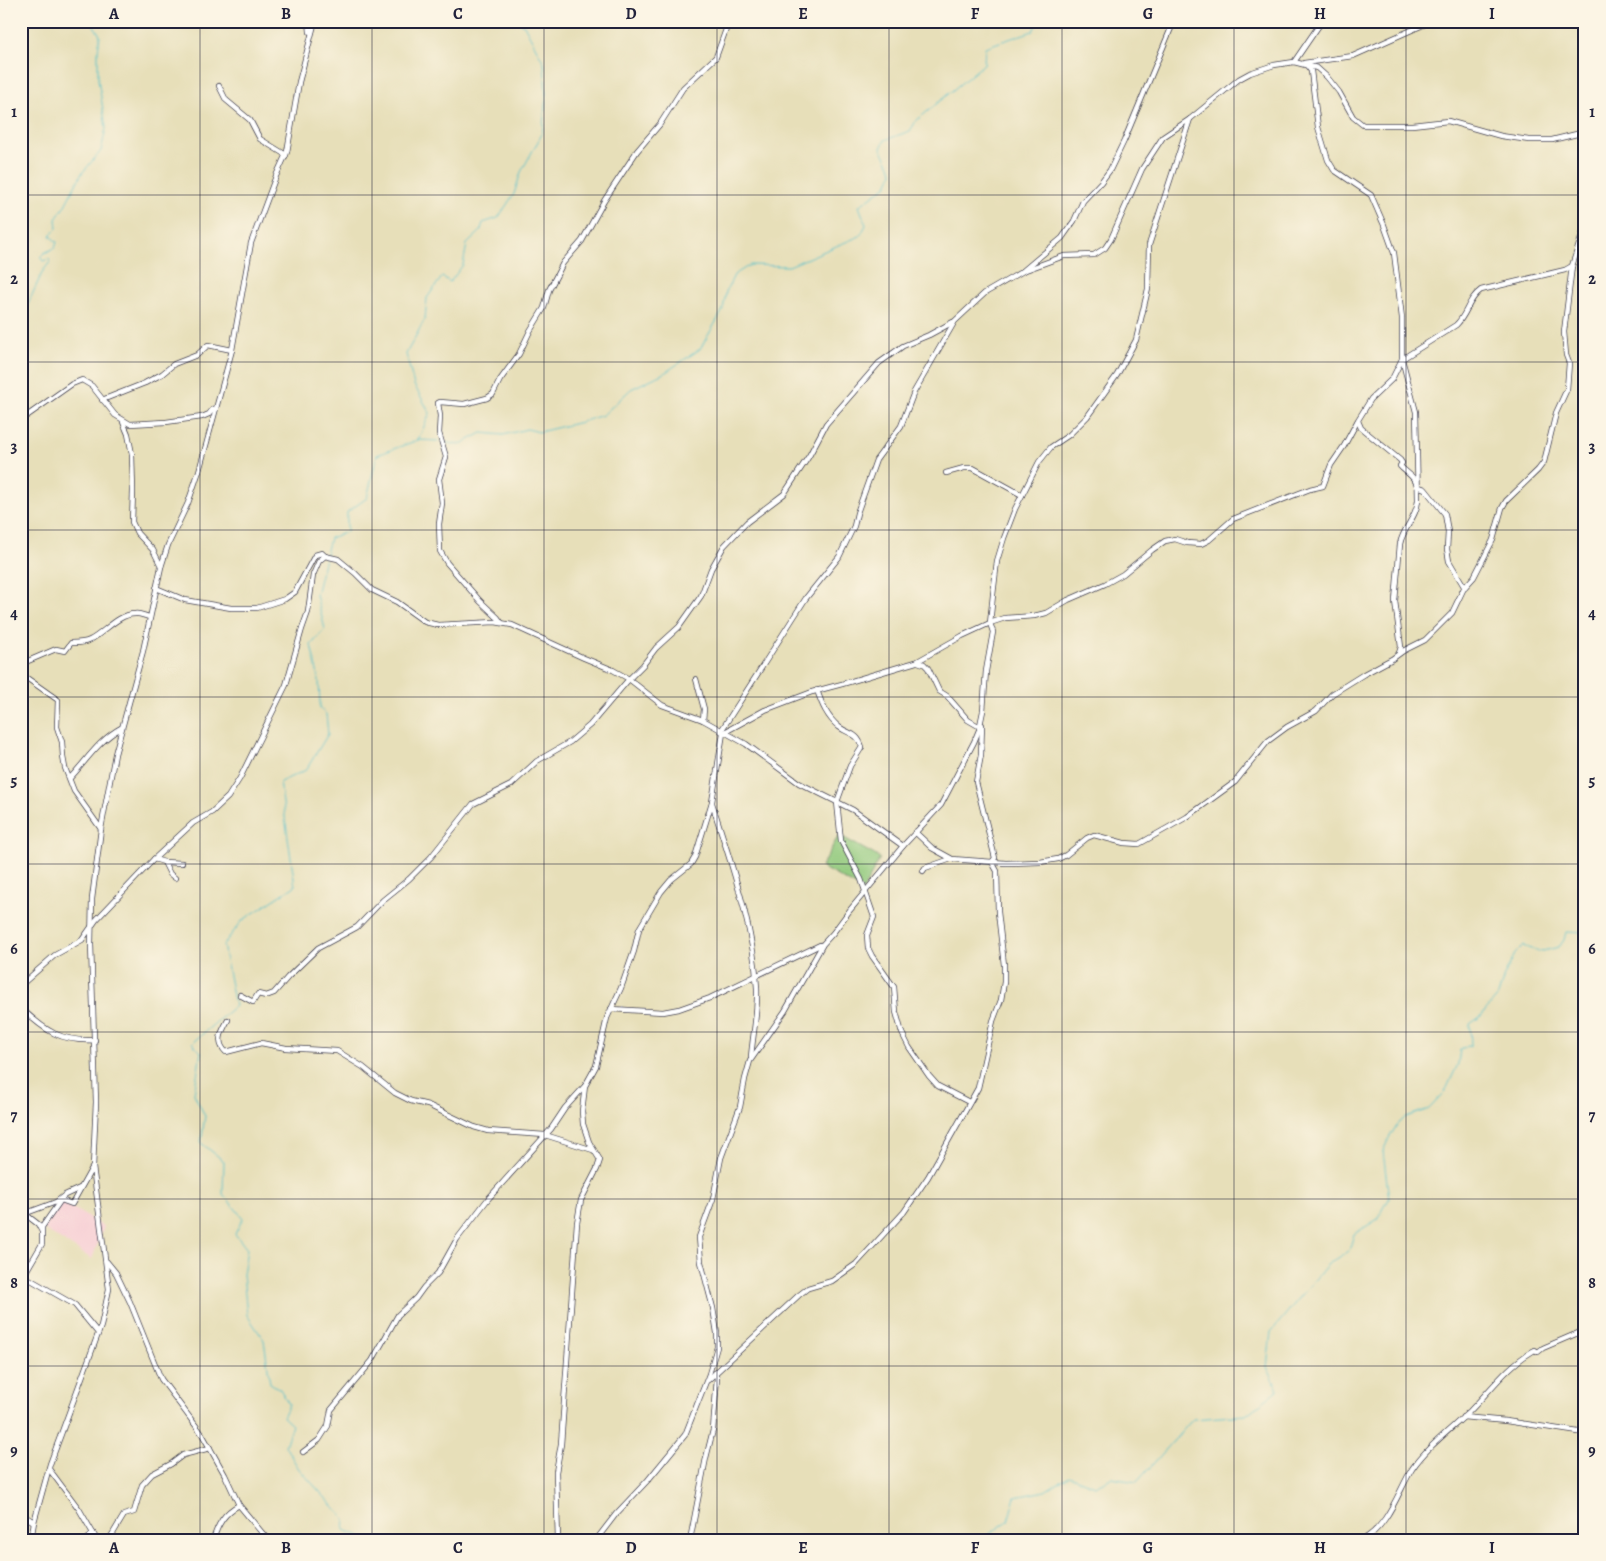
<svg xmlns="http://www.w3.org/2000/svg" width="1606" height="1561" font-family="Alegreya,serif">
<rect width="100%" height="100%" fill="#fcf5e5"/>
<filter id="ink" filterUnits="userSpaceOnUse"><feTurbulence type="fractalNoise" baseFrequency=".02" numOctaves="2"/><feDisplacementMap in="SourceGraphic" scale="10" xChannelSelector="R" yChannelSelector="G"/><feConvolveMatrix kernelMatrix="1 2 1 2 8 2 1 2 1" color-interpolation-filters="sRGB"/></filter>
<filter id="wash" filterUnits="userSpaceOnUse"><feTurbulence type="fractalNoise" baseFrequency=".0096" numOctaves="4" result="noise"/><feDisplacementMap in="SourceGraphic" scale="20" xChannelSelector="R" yChannelSelector="G"/><feGaussianBlur stdDeviation="1.12" result="paint"/><feColorMatrix in="noise" values="0 0 0 0 0 0 0 0 0 0 0 0 0 0 0 0 0 1.4 0 .05"/><feComposite in="paint" operator="in"/></filter>
<g filter="url(#wash)">
<rect width="100%" height="100%" fill="#e7dfb9"/>
<polygon fill="#f7cfd5" points="61,1201 104,1227 92,1259 43,1229"/>
<polygon fill="#91c97d" stroke="#5a765c" points="839,835 880,858 863,890 821,867"/>
<g fill="none" stroke-linecap="round" stroke-linejoin="round">
<g stroke="#52bfcb" stroke-width="1">
<polyline points="21,319 43,271 50,262 49,259 43,261 40,257 44,253 55,248 57,242 50,236 57,228 56,219 64,207 82,173 101,151 106,128 98,79 98,51 100,35 91,21"/>
<polyline points="418,440 439,441"/>
<polyline points="443,442 459,445 482,433 503,435 527,429 539,432 581,422 603,415 631,389 666,372 700,349 723,310 726,292 734,275 750,265 789,266 860,236 866,225 859,206 887,185 893,172 881,148 885,140 910,131 916,121 984,64 985,47 1033,31 1038,21"/>
<polyline points="326,554 330,538 347,532 347,512 367,498 377,455 418,440 430,413 414,385 406,354 425,319 427,298 442,277 450,282 463,265 467,244 480,232 483,223 498,218 514,194 521,172 542,134 546,97 544,63 524,25 516,21"/>
<polyline points="325,558 316,595 325,629 311,645 319,680 320,708 326,714 328,734 306,770 280,782 295,886 243,920 223,945 235,1006 192,1043 201,1052 194,1094 205,1116 201,1143 224,1161 223,1194 243,1218 235,1234 247,1249 243,1274 247,1315 264,1340 270,1383 280,1389 289,1404 283,1417 292,1425 285,1446 299,1469 345,1519 344,1530 366,1538 367,1540"/>
<polyline points="981,1540 1008,1521 1015,1497 1045,1491 1069,1476 1095,1486 1111,1478 1137,1482 1193,1419 1246,1415 1278,1390 1267,1367 1271,1332 1327,1265 1349,1251 1354,1234 1378,1219 1389,1199 1383,1151 1389,1138 1397,1125 1406,1117 1429,1109 1445,1092 1458,1064 1460,1049 1471,1045 1470,1024 1480,1017 1498,996 1504,976 1515,954 1523,946 1539,952 1559,947 1564,940 1566,932 1585,933"/>
</g>
</g>
</g>
<g filter="url(#ink)">
<g fill="none" stroke-linecap="round" stroke-linejoin="round">
<defs>
<g id="minor">
<polyline points="309,21 310,32"/>
<polyline points="1294,62 1322,21"/>
<polyline points="1304,63 1353,56 1432,21"/>
<path d="M1308 67 1311 71 1318 127 1328 160 1334 170 1371 195 1384 225 1394 253 1402 318V359L1416 412 1418 500C1417 517 1403 528 1400 544L1395 601 1401 647 1399 653"/>
<polyline points="219,86 226,100 250,120 260,139 286,155"/>
<polyline points="1024,270 1062,238 1074,221 1083,201 1101,182 1110,170 1124,141 1174,21"/>
<polyline points="102,400 145,383 162,374 174,364 197,355 208,345 232,350"/>
<polyline points="21,420 72,384 82,380 92,386 115,415 130,424 166,422 202,417 209,414 213,409"/>
<path d="M1358 421 1361 428 1400 460 1402 463 1400 466C1406 473 1416 477 1417 486L1425 489 1445 514 1448 532 1447 549 1449 561 1465 588"/>
<polyline points="123,422 128,434 132,454 133,491 132,522 137,533 153,550 161,566"/>
<polyline points="946,473 964,468 973,468 1022,495"/>
<polyline points="156,588 185,600 231,608 257,608 285,599 295,592 315,555 322,553 325,556"/>
<polyline points="501,622 498,618 480,601 447,563 440,551 439,524 442,503 439,479 446,457 439,433 440,416 438,403 440,402 464,404 487,398 493,394 500,380 519,354 530,331 544,308 549,290 563,263 582,241 604,201 637,151 660,124 683,88 716,57 729,21"/>
<polyline points="918,662 924,664 928,668 939,691 947,696 968,720 980,727"/>
<path d="M21 664 56 649 65 651 71 643C79 643 84 643 90 640 104 633 118 614 135 614 139 613 145 616 150 617"/>
<polyline points="21,674 58,700 57,727 62,742 63,757 65,768 74,791 101,829"/>
<polyline points="696,679 704,709 703,720"/>
<path d="M817 690C822 705 827 717 839 727 850 735 857 732 862 747L850 766 837 802 841 841 861 879 874 917 867 935 868 948 872 956 894 987 896 1012 902 1033 909 1047 929 1076 938 1086 969 1102"/>
<polyline points="721,731 806,598 839,557 854,526 857,513 876,460 901,426 914,392 955,321 985,293 1023,271 1064,256 1094,255 1105,248 1111,239 1142,169 1163,137 1190,119 1239,79 1250,73 1274,65 1294,62 1317,68 1327,77 1339,92 1353,117 1363,125 1412,125 1448,121 1501,136 1529,140 1552,140 1585,132"/>
<path d="M70 778C87 760 99 740 121 728"/>
<path d="M712 803C730 861 754 927 757 988 758 1011 753 1034 751 1057"/>
<polyline points="915,832 932,848 952,859 1006,863 1040,862 1058,859 1066,855 1087,838 1094,835 1124,843 1139,844 1187,817 1235,782 1268,741 1287,727 1316,711 1332,694 1364,674 1392,659 1403,651 1425,640 1452,613 1464,588 1474,577 1493,540 1502,508 1506,501 1538,470 1544,462 1556,413 1567,389 1569,363 1566,355 1564,332 1572,266 1585,226"/>
<polyline points="154,859 164,862 170,874 175,878"/>
<polyline points="164,862 182,863"/>
<polyline points="923,871 925,868 951,859"/>
<polyline points="21,985 55,955 82,940 96,920 154,859 193,823 212,812 228,797 240,778 286,685 302,629 308,612 313,575 319,561 325,556 338,559 355,573 372,590 397,602 425,622 438,625 495,622 512,625 584,658 613,670 629,679 662,705 703,720 746,744 799,783 853,810 903,846"/>
<polyline points="240,995 253,1002 258,994 266,996 274,993 288,977 318,948 357,927 383,900 409,879 431,857 473,804 511,785 537,761 570,742 590,725 629,679 643,665 656,648 679,627 701,596 711,569 724,546 747,522 784,494 809,456 826,424 879,363 903,346 929,335 953,322"/>
<path d="M21 1008C45 1031 61 1042 95 1040"/>
<polyline points="611,1009 663,1012 679,1009 710,998 820,945"/>
<path d="M228 1020C222 1031 215 1042 226 1052L261 1043 286 1048 337 1051 363 1067 395 1093 411 1101 428 1105 474 1127 488 1131 545 1135 593 1150"/>
<polyline points="25,1214 38,1224 41,1230"/>
<polyline points="21,1215 56,1202 65,1195 80,1188"/>
<polyline points="107,1262 116,1273 130,1302 161,1379 202,1434 225,1475 239,1505 268,1540"/>
<polyline points="24,1276 75,1305 98,1333"/>
<polyline points="21,1280 42,1244 42,1227 61,1200 72,1204 92,1168"/>
<polyline points="708,1380 799,1295 808,1288 832,1281 856,1264 904,1212 928,1177 978,1088 993,1021 1001,1000 1004,982 1004,965 998,912 997,871 992,862 995,858 976,782 981,755 982,725"/>
<polyline points="1463,1417 1506,1421 1585,1433"/>
<polyline points="303,1452 319,1440 328,1426 331,1410 372,1361 398,1315 416,1298 424,1287 438,1273 457,1239 488,1199 551,1129 565,1108 584,1087"/>
<polyline points="49,1469 79,1509 97,1540"/>
<polyline points="21,1514 34,1522"/>
<polyline points="31,1540 34,1522 50,1464 101,1326 109,1289 93,1167 96,1102 91,944 92,899 101,829 115,754 143,651 161,567 168,545 188,503 199,471 232,350 251,243 276,176 287,152 299,82 315,21"/>
<polyline points="87,1540 93,1533"/>
<polyline points="109,1540 124,1515 134,1512 142,1485 152,1474 171,1464 183,1455 210,1448"/>
<path d="M213 1540C218 1524 224 1513 239 1505"/>
<path d="M558 1540 556 1472 561 1444 577 1223 581 1200 597 1169 600 1160 589 1142 583 1124 582 1111 585 1086 596 1066 607 1018 621 988 634 951 639 929 661 892 671 880 691 864 695 857 712 802 723 733 765 710 812 692 842 684 916 662 962 636 990 623 1005 618 1034 616 1046 613 1068 600 1105 584 1123 574 1152 550 1165 541 1175 539 1187 543 1201 544 1209 540 1233 519 1310 489 1323 486 1331 465 1344 446 1358 420 1371 399 1392 379 1402 359 1456 325C1467 315 1468 299 1481 290L1565 270 1572 266"/>
<polyline points="596,1540 616,1514 648,1480 685,1435 709,1374 717,1347 717,1333 713,1308 701,1262 699,1237 713,1199 721,1158 740,1107 745,1079 750,1061 785,1011 823,944 833,933 850,910 903,846 941,805 974,742 979,730 983,711 986,671 993,632 990,623 993,595 997,561 1004,538 1015,509 1039,462 1051,447 1069,435 1087,417 1117,375 1136,340 1148,289 1149,245 1190,119"/>
<polyline points="690,1540 706,1458 713,1430 717,1378 715,1373"/>
<path d="M1362 1540C1388 1527 1398 1492 1412 1469 1427 1447 1450 1430 1469 1412 1490 1391 1507 1366 1533 1351L1535 1350 1538 1352 1543 1348 1585 1330"/>
</g>
</defs>
<use href="#minor" stroke="#403e4e" stroke-width="6"/>
<use href="#minor" stroke="#fff" stroke-width="4.5"/>
</g>
</g>
<path fill="none" stroke="#22223b" stroke-width="1" stroke-opacity="0.55" d="M200 21V1540M372 21V1540M544 21V1540M717 21V1540M889 21V1540M1062 21V1540M1234 21V1540M1406 21V1540M21 195H1585M21 362H1585M21 530H1585M21 697H1585M21 864H1585M21 1032H1585M21 1199H1585M21 1366H1585"/>
<rect width="1606" height="1561" fill="none" stroke="#fcf5e5" stroke-width="55"/>
<rect x="28" y="28" width="1550" height="1506" fill="none" stroke="#22223b" stroke-width="2"/>
<g font-size="16" text-anchor="middle" font-weight="bold" fill="#22223b">
<text x="114" y="19">A</text>
<text x="286" y="19">B</text>
<text x="458" y="19">C</text>
<text x="631" y="19">D</text>
<text x="803" y="19">E</text>
<text x="975" y="19">F</text>
<text x="1148" y="19">G</text>
<text x="1320" y="19">H</text>
<text x="1492" y="19">I</text>
<text x="14" y="117">1</text>
<text x="1592" y="117">1</text>
<text x="14" y="284">2</text>
<text x="1592" y="284">2</text>
<text x="14" y="452">3</text>
<text x="1592" y="452">3</text>
<text x="14" y="619">4</text>
<text x="1592" y="619">4</text>
<text x="14" y="786">5</text>
<text x="1592" y="786">5</text>
<text x="14" y="954">6</text>
<text x="1592" y="954">6</text>
<text x="14" y="1121">7</text>
<text x="1592" y="1121">7</text>
<text x="14" y="1288">8</text>
<text x="1592" y="1288">8</text>
<text x="14" y="1456">9</text>
<text x="1592" y="1456">9</text>
<text x="114" y="1553">A</text>
<text x="286" y="1553">B</text>
<text x="458" y="1553">C</text>
<text x="631" y="1553">D</text>
<text x="803" y="1553">E</text>
<text x="975" y="1553">F</text>
<text x="1148" y="1553">G</text>
<text x="1320" y="1553">H</text>
<text x="1492" y="1553">I</text>
</g>
</svg>
